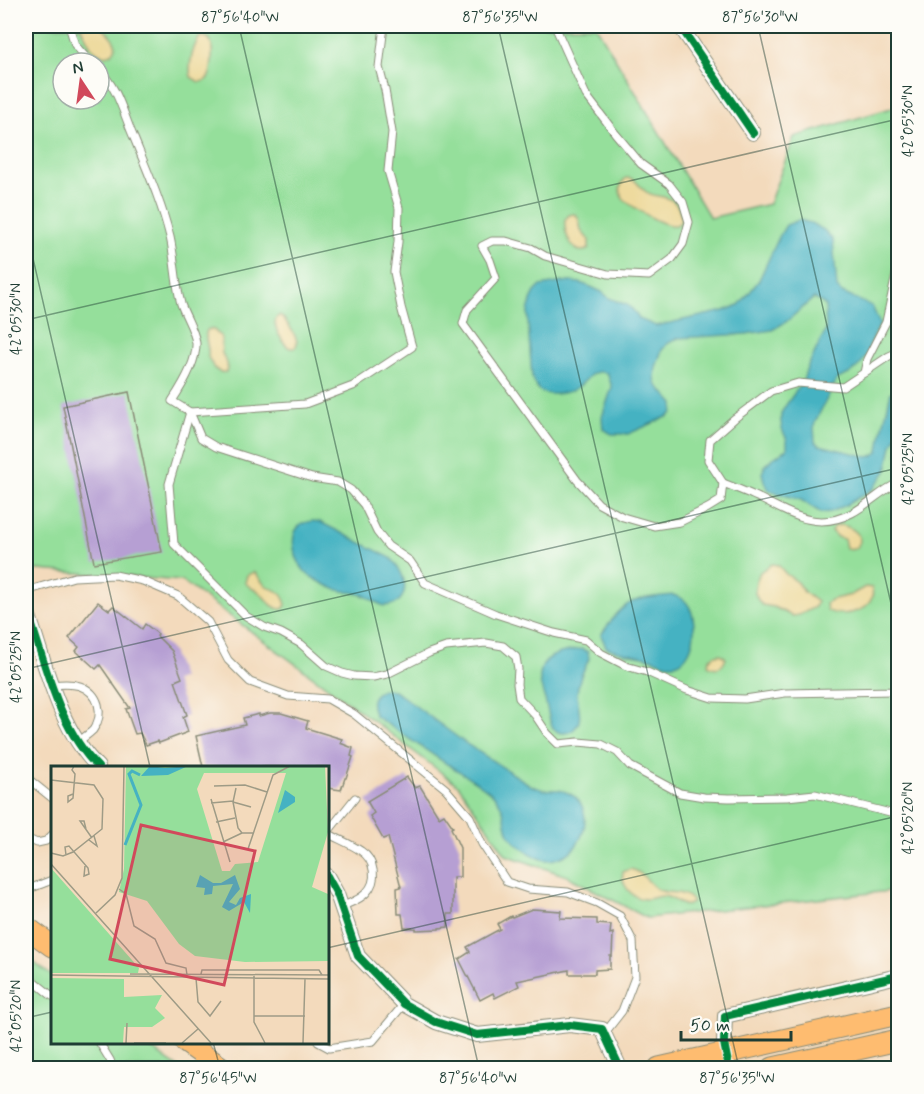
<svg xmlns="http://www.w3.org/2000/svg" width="924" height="1094" font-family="Mynerve,sans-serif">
<rect width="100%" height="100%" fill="#fdfcf7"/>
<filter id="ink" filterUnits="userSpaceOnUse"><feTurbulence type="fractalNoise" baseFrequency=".0167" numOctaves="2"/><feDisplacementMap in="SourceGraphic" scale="12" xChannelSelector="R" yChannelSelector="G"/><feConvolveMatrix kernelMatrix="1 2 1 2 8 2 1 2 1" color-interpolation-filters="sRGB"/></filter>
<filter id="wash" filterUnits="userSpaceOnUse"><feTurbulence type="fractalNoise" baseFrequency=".008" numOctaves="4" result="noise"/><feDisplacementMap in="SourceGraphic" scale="24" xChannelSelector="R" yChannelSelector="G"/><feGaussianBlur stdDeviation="1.35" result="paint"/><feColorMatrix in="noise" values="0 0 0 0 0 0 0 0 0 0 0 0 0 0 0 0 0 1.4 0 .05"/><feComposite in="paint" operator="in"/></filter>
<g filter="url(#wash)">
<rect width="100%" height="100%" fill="#f3dabc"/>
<g fill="#95df9b" stroke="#5a8e68" stroke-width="1.5" fill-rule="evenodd">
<path d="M26 26H596L710 218 769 204 794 137 898 106V890L647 918 567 876 506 855 459 786 379 725 182 581 26 569ZM63 63H99V99H63Z"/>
<polygon points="26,957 52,976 52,1042 142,1042 179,1068 26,1068"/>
</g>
<g fill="#eeda9e" stroke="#868c69" stroke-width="1.5">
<path d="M80 26H101C109 34 127 49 105 56L97 52 91 47Z"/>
<path d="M201 36C205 37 208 37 210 40 214 46 212 73 208 78 205 82 203 81 199 82L191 77C188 66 193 44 201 36Z"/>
<path d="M626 178C637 178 637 185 645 191 653 198 667 194 675 203 678 206 680 211 681 216 683 242 632 206 624 200 618 192 619 185 626 178Z"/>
<path d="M574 214 576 215 579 219 581 231 589 240V249C573 258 563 233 565 220L569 215Z"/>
<path d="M280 315C285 319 297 336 297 343 297 344 296 346 295 348 293 348 291 348 290 348 283 345 272 325 276 319 276 317 278 317 280 315Z"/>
<path d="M209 329 214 330 221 337C222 342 221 348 222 353 225 362 230 362 226 372 215 374 212 365 208 357 210 347 203 339 207 330Z"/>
<path d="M841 525C850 527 859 531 860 541L857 548 850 550 846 548 844 539 837 537 831 531 835 526Z"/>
<polygon points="772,564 778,565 786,574 796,581 804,592 817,602 815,607 799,615 792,616 774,607 762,605 758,600 755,593 756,582 760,572"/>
<path d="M254 572C259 576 260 580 264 584 275 593 281 587 286 605L283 609C272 610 265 597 257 590L253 589 245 583 247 575Z"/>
<path d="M865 587 872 588C878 610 842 620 827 610L826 604 830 600 851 595Z"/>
<path d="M721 654 726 658C723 668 716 670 708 665 708 657 714 655 721 654Z"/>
<path d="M630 869C643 871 647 882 657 889 669 896 683 888 693 902 684 911 678 900 668 897 657 894 653 900 644 899 632 898 620 884 623 872Z"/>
</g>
<g fill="#45b2c2" stroke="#32787b" stroke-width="1.5">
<path d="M799 220 811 223 824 230 833 240 837 288 842 293 872 306 880 324 870 344 868 353 861 364 849 374 837 379 815 422 814 427 815 442 819 445 869 457 874 455 879 451 882 431 891 392 898 389V433L892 445 887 470 873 489 846 505 831 512 821 513 801 500 780 494 769 490 764 481 762 473 765 466 772 459 787 449V440L782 429 781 422V414L784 408 803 381 807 368 826 330 825 305 814 298 786 322 772 330 746 334 678 338 667 344 662 350 656 367 655 377 656 384 674 404 673 412 669 416 628 434H612L603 429 602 417 612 387 607 373C590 369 590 378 578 387 570 393 549 397 540 391 536 388 534 382 532 378L528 322V311L532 298 535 292 541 286 563 282H571L580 283 591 287 602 292 609 298 627 305 633 310 639 319 656 326 724 311 739 305 750 292 759 280 780 235 786 225Z"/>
<path d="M313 521 320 522 391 558C401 569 412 589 398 602 394 605 389 605 384 606 377 603 370 598 363 595 354 592 344 592 335 589 330 587 315 579 310 576 296 567 284 532 304 523 304 523 312 521 313 521Z"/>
<path d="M673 595C678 597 682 597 685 601 699 614 697 655 678 663 676 664 672 664 669 664 661 663 654 659 647 657 634 654 618 653 606 647L601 635C626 599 630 599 673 595Z"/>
<path d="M582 649 588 652 589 659C583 673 579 676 577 693 577 704 584 720 575 728 569 734 560 735 554 729 549 723 548 711 546 703 544 696 541 688 540 681 539 654 561 652 582 649Z"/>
<path d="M385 689 394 691 402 696 468 745 532 786C536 787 540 789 545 790 551 790 557 789 563 791 587 798 590 823 578 843 571 855 553 864 539 858 529 853 512 843 508 832 505 820 504 807 496 798 487 787 460 772 447 764 423 748 399 732 375 716 369 702 370 694 385 689Z"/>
</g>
<g id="blocks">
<g fill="#b69fd3">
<polygon points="129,392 162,552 94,563 63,406"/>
<polygon points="98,602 109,610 113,606 142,629 145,624 158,634 157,636 172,651 182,678 175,681 187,715 183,717 188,732 159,743 158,741 146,745 140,733 135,734 126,709 130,708 100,665 96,669 76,651 79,647 69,638"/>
<polygon points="270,713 281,713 308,721 306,728 342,739 340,743 353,748 351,756 353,757 346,778 345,778 341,790 327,788 327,767 203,767 196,736 245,725 243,718 259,714 259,716"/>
<polygon points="407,777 415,788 420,786 439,817 444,814 453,827 451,828 460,848 460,877 453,877 453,914 448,914 448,927 439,928 439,929 416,930 416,928 404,928 402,914 398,914 397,888 401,887 388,837 383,839 370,816 374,813 367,801"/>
<polygon points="532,909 561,911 560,918 597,919 597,924 611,925 610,934 613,933 612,956 610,956 610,969 595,970 595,974 569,974 569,970 517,981 519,986 495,998 493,993 480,1000 459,959 470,952 467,947 500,929 497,924 511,916 512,917"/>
</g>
</g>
</g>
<g filter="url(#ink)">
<use href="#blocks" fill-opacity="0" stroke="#898c78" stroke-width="1.5"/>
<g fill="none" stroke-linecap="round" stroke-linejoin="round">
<defs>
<g id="service">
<polyline points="69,26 75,45 91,63"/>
<polyline points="384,26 379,67 385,90 392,132 388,171 399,208 398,242 394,272 401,307 412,347 353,386 305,404 190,412 169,484 174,544 246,616 264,627 281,633 301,644 326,666 342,673 354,676 373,677 387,674 429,653 446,647 486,643 503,646 516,657 518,669 517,684 519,698 535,715 547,733 558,744 578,742 601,744 617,752 630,766 680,793 704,797 729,798 787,797 815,794 898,815"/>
<polyline points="555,26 586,95 615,133 641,164 669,184 683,202 689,222 683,244 672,259 649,276 608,274 545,256 531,248 506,241 492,241 482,246 490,260 496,278 467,310 463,324 577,480 599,504 623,517 654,526 680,522 708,508 721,500 723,483 708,460 710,440 735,418 771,391 798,383 843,387 889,356 898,352"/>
<path d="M849 26C856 30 863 30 870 26"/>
<polyline points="777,30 798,26"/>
<path d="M99 70C118 87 124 116 134 138 147 170 162 204 170 237 175 259 175 282 181 304 185 316 195 331 196 343 197 361 182 386 172 401L190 412 201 438 216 447 312 478 338 482 351 490 364 505 377 532 388 546 410 561 425 583 496 614 554 633 586 640 601 653 626 666 647 672 687 690 712 698 745 699 785 693 894 691 898 689"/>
<polyline points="864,373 867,359 886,322 898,265"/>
<path d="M723 483C736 488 749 493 761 499 792 515 818 531 852 513 869 504 882 490 898 483"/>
<polyline points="26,591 74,577 115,575 143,581 178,596 208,622 228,660 250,682 288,696 328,699 354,714 446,789 470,817 482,844 507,882 528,889 568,892 597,903 620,916 633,941 635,977 622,1011 604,1034"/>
<path d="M51 685C61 684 71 683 80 686 99 693 105 714 93 730 89 734 83 738 78 742"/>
<polyline points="26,777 52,798"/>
<polyline points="26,838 37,843 46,841 52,835"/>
<polyline points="26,888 34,887 52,880"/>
<path d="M341 907C349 903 360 900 366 893 378 881 375 860 361 851 351 844 338 839 327 833L355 798"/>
<polyline points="26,975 52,996"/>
<polyline points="99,1042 110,1060 113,1068"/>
<polyline points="318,1042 329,1048 373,1041 404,1004"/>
</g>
<g id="minor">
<polyline points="680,26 753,133"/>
<path d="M26 608C45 660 57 727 98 767"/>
<polyline points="327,876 337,894 358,956 404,1004 436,1022 477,1035 570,1025 602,1029 620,1068"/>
<polyline points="729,1068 724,1043 725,1016 898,976"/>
</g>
<g id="primary">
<polyline points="26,927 52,946"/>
<polyline points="185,1042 222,1068"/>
<polyline points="659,1068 898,1014"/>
<polyline points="773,1068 898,1040"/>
</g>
</defs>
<use href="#service" stroke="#898c78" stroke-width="9"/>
<use href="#minor" stroke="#898c78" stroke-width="16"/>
<use href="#primary" stroke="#898c78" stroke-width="23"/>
<use href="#service" stroke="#fff" stroke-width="7"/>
<use href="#minor" stroke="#fff" stroke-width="14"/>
<use href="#primary" stroke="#febc70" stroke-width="21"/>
<defs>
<g id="cycleway">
<polyline points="680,26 753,133"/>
<path d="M26 608C45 660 57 727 98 767"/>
<polyline points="327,876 337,894 358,956 404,1004 436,1022 477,1035 570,1025 602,1029 620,1068"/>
<polyline points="729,1068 724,1043 725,1016 898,976"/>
</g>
</defs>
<use href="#cycleway" stroke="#fdfcf7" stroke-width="11"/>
<use href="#cycleway" stroke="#00873e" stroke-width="8"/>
</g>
</g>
<path fill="none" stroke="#1f3d34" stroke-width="1.5" stroke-opacity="0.45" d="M239 26 479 1068M498 26 739 1068M758 26 898 634M26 228 150 767M26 320 898 119M26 669 898 468M327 948 898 816M26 1018 52 1012M213 1042 220 1068"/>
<g transform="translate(51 766)">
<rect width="278" height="278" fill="#f3dabc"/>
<path d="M75 0H274L277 66 261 121 277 128V195L194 196 144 190 128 178 96 135 68 126 73 103ZM153 7H235L207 96 184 98 179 105H171L146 23ZM0 102 88 202 87 207H0ZM0 212 73 213V231L111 229 104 242 114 252 101 261H73L72 277H0Z" fill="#95df9b" fill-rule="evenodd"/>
<path d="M99 0 114 2 137 0 117 9 90 10ZM234 24 244 31V36L227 47ZM149 109 162 117H170L184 109 189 123 178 136 185 139 189 132 200 128 199 147 193 136 178 145 171 141 182 118 162 120 161 128 153 129 154 122 145 121Z" fill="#45b2c2"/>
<path fill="none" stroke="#45b2c2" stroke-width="3" d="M74 79 90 39 78 8 81 5 89 9"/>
<path fill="none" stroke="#9e9b86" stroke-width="1.5" d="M0 14 43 19 52 33 51 63 22 86 12 90 0 87M163 20 194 19 216 26M185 22 182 36 187 62 191 67H202M22 28 17 30V36L22 32 24 8 21 4 23 0M160 33 179 96M182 36 200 41M160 37 182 35M165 56 184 52M35 63 33 55H29L41 72M38 74 46 80 43 70M172 76 191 67M197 83 222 9 239 0M15 89 14 81 18 80 37 102 38 108 33 110 34 100M0 98 160 277M68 123 75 128 83 160 104 173 115 197 135 202 136 209M45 147 64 129 71 112 73 0M79 208 278 209M150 208 151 204H268L271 209M0 209 278 213M203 210V256L214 277M145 212 147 236 159 250 170 235M203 250H254M75 277 76 257M83 277H115M131 277 147 263M252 277 254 213"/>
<path fill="#d1495b" fill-opacity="0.15" stroke="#d1495b" stroke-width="3" d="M90 59 204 85 173 219 59 193Z"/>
<rect width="278" height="278" fill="none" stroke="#1f3d34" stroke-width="3"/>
</g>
<rect width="924" height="1094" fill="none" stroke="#fdfcf7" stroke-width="66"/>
<g transform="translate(81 81) rotate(347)"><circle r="28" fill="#fdfcf7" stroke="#a4b0a9" stroke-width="1.5"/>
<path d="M0-4.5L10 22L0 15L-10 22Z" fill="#d1495b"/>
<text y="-9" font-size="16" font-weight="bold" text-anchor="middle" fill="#1f3d34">N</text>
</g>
<path d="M681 1031v9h110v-9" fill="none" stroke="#1f3d34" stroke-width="3"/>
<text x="690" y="1031" font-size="18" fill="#1f3d34" stroke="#fdfcf7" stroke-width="4.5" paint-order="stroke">50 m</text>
<rect x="33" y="33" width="858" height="1028" fill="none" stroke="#1f3d34" stroke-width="2"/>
<g font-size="15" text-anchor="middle" fill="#1f3d34">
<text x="240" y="22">87°56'40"W</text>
<text x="500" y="22">87°56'35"W</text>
<text x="760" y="22">87°56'30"W</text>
<text transform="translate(908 121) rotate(-90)" y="5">42°05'30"N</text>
<text transform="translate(16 319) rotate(-90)" y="5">42°05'30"N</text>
<text transform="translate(908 469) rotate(-90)" y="5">42°05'25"N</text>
<text transform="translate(16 667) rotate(-90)" y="5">42°05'25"N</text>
<text transform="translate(908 818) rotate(-90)" y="5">42°05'20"N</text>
<text transform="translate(16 1016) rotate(-90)" y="5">42°05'20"N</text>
<text x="218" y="1083">87°56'45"W</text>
<text x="478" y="1083">87°56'40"W</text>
<text x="737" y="1083">87°56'35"W</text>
</g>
</svg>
